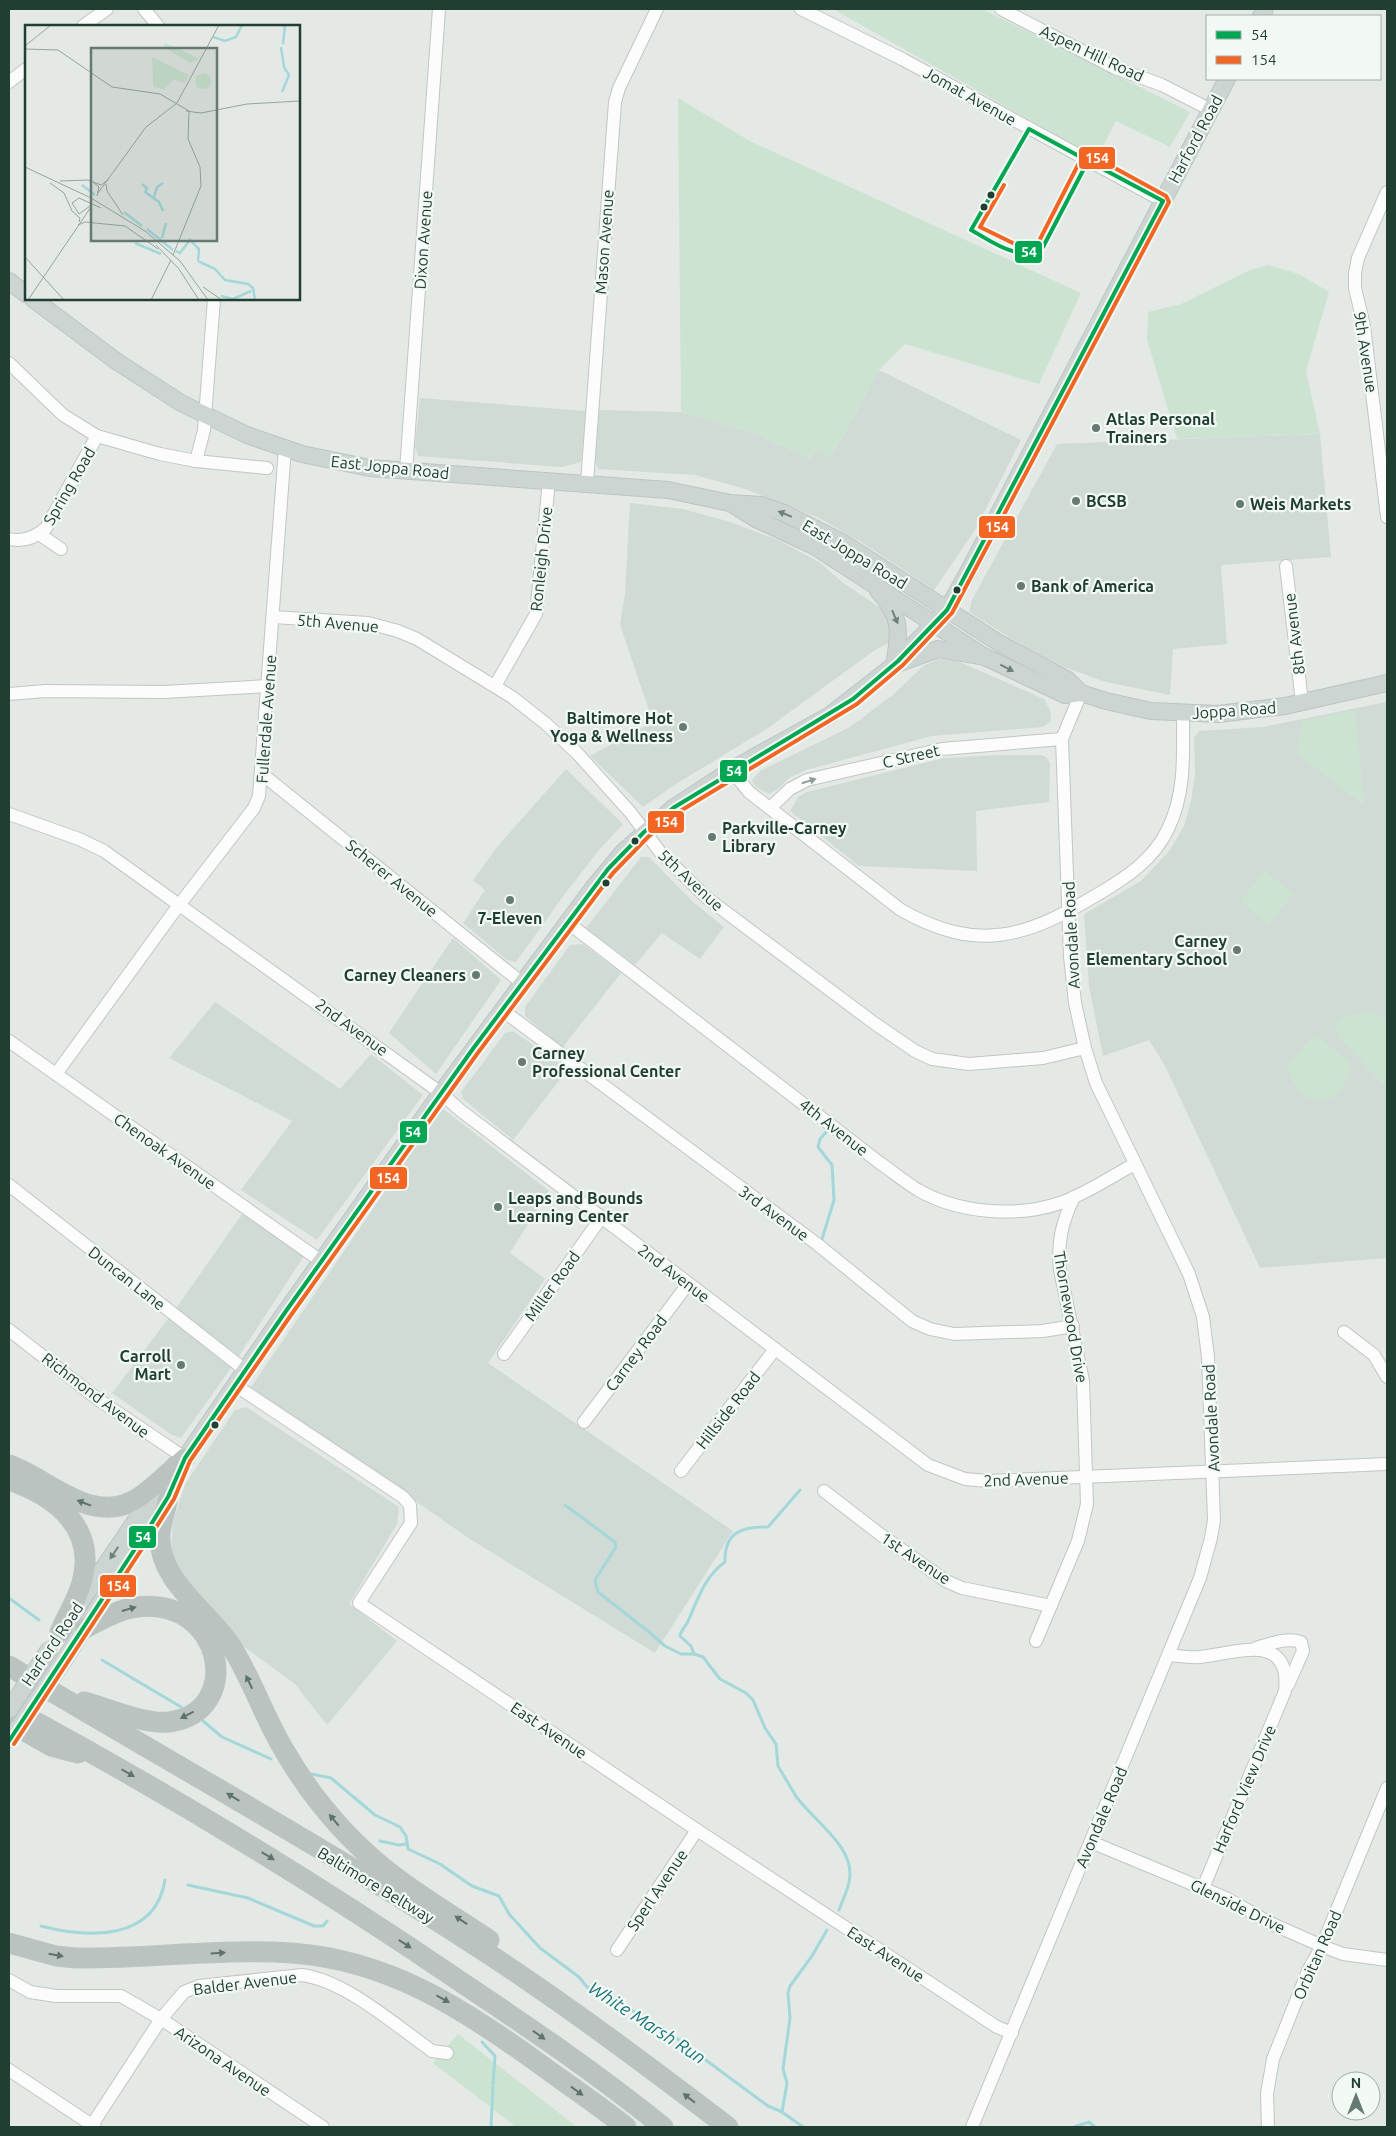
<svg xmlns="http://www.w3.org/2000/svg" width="1396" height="2136" font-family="Ubuntu,sans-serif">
<rect width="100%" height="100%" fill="#e4e9e6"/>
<g fill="#d1dbd6">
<polygon points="879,370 1021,440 975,530 934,590 861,542 819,518 745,489 695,475 598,469 595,460 598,410 681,412 754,433 811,459 815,450 831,457"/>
<polygon points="420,398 586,411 581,462 562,467 418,456 415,446"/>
<polygon points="1320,434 1331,557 1221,565 1227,644 1173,649 1170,695 1106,682 1064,667 1025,647 969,612 972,600 1057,444"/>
<polygon points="630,503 683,509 727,521 778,540 819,562 842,582 885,611 893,636 887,644 875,650 768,728 676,784 643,807 590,756 653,722 620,625 625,593"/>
<polygon points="938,659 953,659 1044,699 1050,710 1051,721 1043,727 932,736 806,770 789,778 778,789 769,794 756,787 752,780 760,771 850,727 894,694 923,666"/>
<polygon points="1386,702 1387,1258 1260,1268 1165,1066 1149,1040 1103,1056 1089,986 1084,914 1141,881 1170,850 1184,826 1191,801 1195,774 1194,738 1199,731 1263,727"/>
<polygon points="1000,755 1042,755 1047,758 1050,764 1049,802 976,811 977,871 859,866 790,811 798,797 807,792 944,758"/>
<polygon points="566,769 623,824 599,850 567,891 516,962 507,960 463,923 485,890 473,880 497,847"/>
<polygon points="641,857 649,857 693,902 724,927 700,959 662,933 635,965 586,928"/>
<polygon points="453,938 501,980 436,1074 389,1033"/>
<polygon points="583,944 621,973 562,1048 525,1016 525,1007 570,945"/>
<polygon points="215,1002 340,1089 371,1054 423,1095 317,1240 241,1190 292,1121 169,1058"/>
<polygon points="513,1031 568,1069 513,1140 463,1099 461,1092 505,1033"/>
<polygon points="442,1108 549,1191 510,1253 545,1279 488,1363 733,1531 655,1653 470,1539 251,1387"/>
<polygon points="242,1214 304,1256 231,1368 181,1438 172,1435 112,1393 177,1307"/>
<polygon points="246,1407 399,1507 397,1524 349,1604 397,1641 327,1725 295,1684 239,1643 177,1568 171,1552 173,1522 185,1484 235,1410"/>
</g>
<g fill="#cde3d1">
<polygon points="833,9 982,9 1190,112 1170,147 1116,121 1097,158"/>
<polygon points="678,98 750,141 1081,293 1039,384 905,344 879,370 831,457 815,450 811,459 754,433 681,412"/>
<polygon points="1268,265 1299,274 1329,292 1306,371 1320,434 1177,439 1147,340 1148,312 1181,304 1250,270"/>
<polygon points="1355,710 1364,805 1301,757 1297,751 1303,721"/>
<polygon points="1265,871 1293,894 1268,925 1241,901"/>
<polygon points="1372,1012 1387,1018 1387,1088 1339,1038 1335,1028 1336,1022 1350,1014"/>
<path d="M1318 1036 1351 1064C1347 1087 1332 1110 1306 1096 1295 1090 1291 1077 1286 1067L1307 1042Z"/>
<polygon points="458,2034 577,2127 516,2127 433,2063"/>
</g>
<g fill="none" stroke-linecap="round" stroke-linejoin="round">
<g stroke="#a4d7d9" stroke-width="3">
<polyline points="822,1239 834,1200 832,1165 818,1147 820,1139 828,1130"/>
<polyline points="565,1505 615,1542 616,1547 595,1580 598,1592 649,1632 665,1646 681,1654 694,1654 703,1657 720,1679 746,1693 753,1700 765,1728 776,1744 778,1766 797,1798"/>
<polyline points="9,1598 39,1620"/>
<path d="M694 1654 691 1646 680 1636C681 1630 687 1625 689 1619 698 1598 706 1575 725 1562 724 1532 743 1526 768 1527L800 1490"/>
<polyline points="102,1660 181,1707"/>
<polyline points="203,1721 222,1737 271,1759"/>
<polyline points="312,1774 331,1778 375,1815 400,1827 406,1836 408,1849 440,1864 472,1886 499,1896 509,1914 540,1948 579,1977 587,1987 608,1996 668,2032 768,2106 782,2112 803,2127"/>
<path d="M798 1799C815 1821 852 1846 850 1876 849 1888 843 1899 839 1910"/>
<polyline points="380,1841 399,1845 406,1844"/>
<polyline points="188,1885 248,1898 314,1926 323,1926 327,1921"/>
<path d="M41 1926C87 1938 155 1942 165 1880"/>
<polyline points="482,2042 495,2056 493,2084"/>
<polyline points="782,2112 787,2083 783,2069 790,2018 788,1993 790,1986 812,1956 827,1930"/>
<polyline points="491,2127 493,2087"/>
<polyline points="1074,2127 1089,2122 1095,2127"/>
</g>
<defs>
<g id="minor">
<polyline points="144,9 158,26"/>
<polyline points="801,9 904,60 1163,201"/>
<polyline points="1001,9 1115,68 1162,85 1211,110"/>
<polyline points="83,26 107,9"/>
<polyline points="9,82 26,69"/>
<polyline points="1387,192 1358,258 1355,273 1355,288 1364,326 1387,517"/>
<polyline points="9,363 63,415 97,436 160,454 196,461 267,468"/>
<polyline points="196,461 204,430 214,299"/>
<polyline points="406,471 439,9"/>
<polyline points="587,483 615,102 619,88 657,9"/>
<polyline points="39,534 61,549"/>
<path d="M9 539C23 542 35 538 46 528L97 436"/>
<polyline points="1286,566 1302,702"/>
<polyline points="273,617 368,623 398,631 417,639 512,697 545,723 577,753 630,812 660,852 707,898 874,1023 915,1051 932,1059 969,1064 1043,1058 1085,1048"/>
<polyline points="495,686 536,614 549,481"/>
<polyline points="9,694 45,691 164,692 268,686"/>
<path d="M731 770 749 792 901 910C979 954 1027 937 1100 893 1127 877 1154 859 1168 829 1186 792 1183 754 1183 714"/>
<polyline points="262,774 522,983"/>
<polyline points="770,808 790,789 807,780 942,749 1062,739"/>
<polyline points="9,814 79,839 104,851 441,1093 460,1110 928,1465 965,1479 988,1481 1387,1464"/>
<path d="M567 922 880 1163C893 1172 905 1182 918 1190 958 1213 1016 1218 1060 1203 1086 1194 1110 1177 1135 1164"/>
<polyline points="502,1010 817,1244 912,1321 930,1329 954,1334 1043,1331 1073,1326"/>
<polyline points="9,1041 321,1261"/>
<polyline points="56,1074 173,913 254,808 259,796 285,448"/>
<polyline points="9,1185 245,1370"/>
<polyline points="9,1330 99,1400 185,1458"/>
<polyline points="1344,1332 1374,1355 1387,1377"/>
<polyline points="504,1354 601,1218"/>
<polyline points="235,1385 403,1497 410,1505 411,1523 359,1603 697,1830 997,2027 1012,2033"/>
<polyline points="584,1422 688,1284"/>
<polyline points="681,1471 775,1349"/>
<polyline points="824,1491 881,1535 946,1581 962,1588 1051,1606"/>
<path d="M1036 1641 1078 1541 1087 1504 1083 1381 1060 1270C1057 1243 1062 1222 1074 1197"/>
<path d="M1256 1648C1270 1644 1286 1637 1301 1642L1303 1651 1288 1685"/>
<path d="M1169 1655C1179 1656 1189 1658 1200 1657 1236 1653 1291 1631 1285 1691L1203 1888"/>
<polyline points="1091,1842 1226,1898 1270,1923 1322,1946 1343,1954 1387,1960"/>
<polyline points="617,1950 697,1830"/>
<polyline points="9,1980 30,1992 56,1996 121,1996 161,2019 323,2127"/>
<polyline points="9,2070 95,2127"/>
<path d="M92 2125 161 2019 184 1992 199 1986 302 1975C346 1981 395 2025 432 2051L447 2053"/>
<polyline points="972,2127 1200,1578 1211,1538 1214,1520 1208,1357 1203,1317 1189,1274 1096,1083 1085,1048 1075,1003 1070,956 1062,739 1081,693"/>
<polyline points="1268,2127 1267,2094 1273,2059 1308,1971 1322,1946 1387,1788"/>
</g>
<g id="major">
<polyline points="1261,16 1265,9"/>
<polyline points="9,281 26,294"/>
<polyline points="33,299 116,361 181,403 247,435 302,454 370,468 668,490 730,503 761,505 784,513 842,542 999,643 1068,680 1081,693"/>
<polyline points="732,504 756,519 814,546 985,657 1065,695 1081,693 1106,701 1151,711 1218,714 1285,706 1387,683"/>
<path d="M878 591C902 617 900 632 894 665"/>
<polyline points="899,660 947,610 966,576 1227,79"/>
<polyline points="79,1604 138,1517 185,1458 286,1311 441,1093 593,888 623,852 673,808 731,770 830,715 894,665 938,649 985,657"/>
<polyline points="66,1657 163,1505"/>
</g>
<g id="highway">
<path d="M9 1465C49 1479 90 1525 135 1500 153 1489 169 1472 185 1458"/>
<path d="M9 1480C56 1496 97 1528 82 1583 77 1600 67 1616 60 1632"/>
<path d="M168 1497C166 1509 161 1522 160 1534 157 1580 208 1611 231 1646 252 1679 264 1717 284 1750 310 1795 345 1837 386 1870 418 1896 455 1917 489 1940"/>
<path d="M9 1666C167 1761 330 1850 484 1951 568 2006 648 2066 728 2127"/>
<path d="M84 1702C107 1708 145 1725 169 1722 246 1712 223 1596 137 1607 119 1609 101 1620 85 1628"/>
<path d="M12 1709C166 1792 316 1883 461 1982 530 2028 599 2075 663 2127"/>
<polyline points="9,1722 51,1746 78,1753"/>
<path d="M9 1943 56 1956 76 1958C148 1959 220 1948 292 1953 388 1960 462 2008 537 2062 567 2084 597 2104 626 2127"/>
</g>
</defs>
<use href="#minor" stroke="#c1c6c3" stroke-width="14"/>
<use href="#major" stroke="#bcc5c2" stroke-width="18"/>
<use href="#highway" stroke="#bcc5c2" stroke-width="21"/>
<use href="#minor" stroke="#fbfcfb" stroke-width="12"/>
<use href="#major" stroke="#cdd5d2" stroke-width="16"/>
<use href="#highway" stroke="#bac3c0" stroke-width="19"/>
<defs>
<g id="major-bridge">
<polyline points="9,1710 50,1648"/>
<polyline points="9,1741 66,1657"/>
</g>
</defs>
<use href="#major-bridge" stroke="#bcc5c2" stroke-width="18" stroke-linecap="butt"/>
<use href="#major-bridge" stroke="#cdd5d2" stroke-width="16"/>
<defs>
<g id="bus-1">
<path d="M1029 129 1088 161 1043 247C1019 263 993 242 971 230Z"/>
<polyline points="1088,161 1163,201"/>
<polyline points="9,1741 150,1526 168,1497 185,1458 286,1311 472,1050 608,869 644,832 673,808 853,699 898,661 947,610 1163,201"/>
</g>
<polyline id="bus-2" points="14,1744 155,1529 174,1499 190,1461 291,1315 477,1054 613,873 648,837 677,813 857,704 903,665 952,613 1169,202 1166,196 1091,155 1086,154 1082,157 1038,243 1029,248 1023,248 980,227 1004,185"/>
</defs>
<use href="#bus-1" stroke="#f2f9f5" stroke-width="8"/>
<use href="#bus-2" stroke="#f2f9f5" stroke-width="8"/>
<use href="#bus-1" stroke="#00a651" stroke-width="4"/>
<use href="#bus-2" stroke="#f26522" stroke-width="4"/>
</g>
<defs><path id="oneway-solid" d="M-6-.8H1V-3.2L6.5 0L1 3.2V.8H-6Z" transform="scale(1.25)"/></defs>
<g fill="#6e827b">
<use href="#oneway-solid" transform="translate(785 514) rotate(-158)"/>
<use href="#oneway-solid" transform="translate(895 617) rotate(67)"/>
<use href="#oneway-solid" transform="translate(1007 668) rotate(27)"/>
<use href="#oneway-solid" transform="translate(114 1553) rotate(124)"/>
</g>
<use fill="#8e9d97" href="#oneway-solid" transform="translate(809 781) rotate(-18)"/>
<g fill="#5e736b">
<use href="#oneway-solid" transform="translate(84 1503) rotate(-159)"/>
<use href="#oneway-solid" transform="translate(129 1609) rotate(-16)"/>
<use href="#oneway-solid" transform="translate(249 1682) rotate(-115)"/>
<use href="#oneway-solid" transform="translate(187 1715) rotate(153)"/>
<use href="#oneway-solid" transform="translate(128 1773) rotate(30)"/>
<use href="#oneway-solid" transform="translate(233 1797) rotate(-149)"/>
<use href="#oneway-solid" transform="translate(334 1820) rotate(-130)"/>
<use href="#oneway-solid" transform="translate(268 1856) rotate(31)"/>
<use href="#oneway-solid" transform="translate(461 1920) rotate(-146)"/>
<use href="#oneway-solid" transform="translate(405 1944) rotate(33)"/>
<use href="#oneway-solid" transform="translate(218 1953) rotate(-3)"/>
<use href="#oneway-solid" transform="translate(56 1955) rotate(10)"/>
<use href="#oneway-solid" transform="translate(443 1999) rotate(29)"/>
<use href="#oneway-solid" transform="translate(539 2035) rotate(35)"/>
<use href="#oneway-solid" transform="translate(577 2091) rotate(36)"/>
<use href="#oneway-solid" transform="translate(689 2098) rotate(-142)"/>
</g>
<g fill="#213e33" stroke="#f2f9f5" stroke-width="2">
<circle cx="991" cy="195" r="4.5"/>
<circle cx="984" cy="207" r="4.5"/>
<circle cx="957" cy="590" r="4.5"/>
<circle cx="635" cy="841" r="4.5"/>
<circle cx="606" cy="883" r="4.5"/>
<circle cx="215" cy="1425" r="4.5"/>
</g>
<g fill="#657a72" stroke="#f2f9f5" stroke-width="2">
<circle cx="1096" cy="428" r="5"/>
<circle cx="1076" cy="501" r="5"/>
<circle cx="1240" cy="504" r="5"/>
<circle cx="1021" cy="586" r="5"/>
<circle cx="683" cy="727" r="5"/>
<circle cx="712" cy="837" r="5"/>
<circle cx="510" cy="900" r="5"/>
<circle cx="1237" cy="950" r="5"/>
<circle cx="476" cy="975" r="5"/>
<circle cx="522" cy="1062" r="5"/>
<circle cx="498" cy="1207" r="5"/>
<circle cx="181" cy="1365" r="5"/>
</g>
<g text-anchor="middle" stroke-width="4.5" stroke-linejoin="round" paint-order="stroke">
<g font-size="16" fill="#213e33" stroke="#f2f9f5">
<text transform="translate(1092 53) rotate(25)" y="6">Aspen Hill Road</text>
<text transform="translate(970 96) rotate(29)" y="6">Jomat Avenue</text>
<text transform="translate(1195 139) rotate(-62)" y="6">Harford Road</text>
<text transform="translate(423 240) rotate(-86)" y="6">Dixon Avenue</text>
<text transform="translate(604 242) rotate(-86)" y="6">Mason Avenue</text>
<text transform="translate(1366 352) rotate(81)" y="6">9th Avenue</text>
<text transform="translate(390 467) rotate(6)" y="6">East Joppa Road</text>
<text transform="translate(69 486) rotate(-60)" y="6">Spring Road</text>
<text transform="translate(855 554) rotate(31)" y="6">East Joppa Road</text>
<text transform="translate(541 559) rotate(-84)" y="6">Ronleigh Drive</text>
<text transform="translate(338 623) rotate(5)" y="6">5th Avenue</text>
<text transform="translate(1294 634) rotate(-97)" y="6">8th Avenue</text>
<text transform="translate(1234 710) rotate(-4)" y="6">Joppa Road</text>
<text transform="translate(266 719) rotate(-86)" y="6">Fullerdale Avenue</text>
<text transform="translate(911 756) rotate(-13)" y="6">C Street</text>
<text transform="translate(392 878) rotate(39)" y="6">Scherer Avenue</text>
<text transform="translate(691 880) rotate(43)" y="6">5th Avenue</text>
<text transform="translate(1071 935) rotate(-93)" y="6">Avondale Road</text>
<text transform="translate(352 1027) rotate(36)" y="6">2nd Avenue</text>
<text transform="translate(834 1127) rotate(38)" y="6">4th Avenue</text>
<text transform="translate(165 1151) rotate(35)" y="6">Chenoak Avenue</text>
<text transform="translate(774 1213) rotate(36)" y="6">3rd Avenue</text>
<text transform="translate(674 1273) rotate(37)" y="6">2nd Avenue</text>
<text transform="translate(127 1278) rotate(38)" y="6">Duncan Lane</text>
<text transform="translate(552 1286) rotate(-54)" y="6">Miller Road</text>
<text transform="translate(1071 1317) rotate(80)" y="6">Thornewood Drive</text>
<text transform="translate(636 1353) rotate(-53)" y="6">Carney Road</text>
<text transform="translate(96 1395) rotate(37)" y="6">Richmond Avenue</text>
<text transform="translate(728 1410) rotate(-52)" y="6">Hillside Road</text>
<text transform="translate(1211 1418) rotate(-93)" y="6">Avondale Road</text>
<text transform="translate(1026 1479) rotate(-2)" y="6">2nd Avenue</text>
<text transform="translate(916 1558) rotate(34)" y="6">1st Avenue</text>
<text transform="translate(52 1644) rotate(-56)" y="6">Harford Road</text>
<text transform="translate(549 1730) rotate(34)" y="6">East Avenue</text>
<text transform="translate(1244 1789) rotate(-67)" y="6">Harford View Drive</text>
<text transform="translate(1101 1817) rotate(-67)" y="6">Avondale Road</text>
<text transform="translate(376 1885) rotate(31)" y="6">Baltimore Beltway</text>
<text transform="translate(657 1890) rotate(-56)" y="6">Sperl Avenue</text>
<text transform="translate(1238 1906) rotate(26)" y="6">Glenside Drive</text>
<text transform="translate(886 1954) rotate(33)" y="6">East Avenue</text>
<text transform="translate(1317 1955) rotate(-66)" y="6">Orbitan Road</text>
<text transform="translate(245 1983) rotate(-7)" y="6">Balder Avenue</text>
<text transform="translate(223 2061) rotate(34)" y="6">Arizona Avenue</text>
</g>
<g font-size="16" font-weight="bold" fill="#213e33" stroke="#f2f9f5" text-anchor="start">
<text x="1106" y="425">Atlas Personal<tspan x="1106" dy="18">Trainers</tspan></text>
<text x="1086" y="507">BCSB</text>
<text x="1250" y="510">Weis Markets</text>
<text x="1031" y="592">Bank of America</text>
<text x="673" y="724" text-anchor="end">Baltimore Hot<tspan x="673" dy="18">Yoga &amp; Wellness</tspan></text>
<text x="722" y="834">Parkville-Carney<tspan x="722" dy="18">Library</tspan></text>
<text x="510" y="924" text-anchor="middle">7-Eleven</text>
<text x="1227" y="947" text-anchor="end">Carney<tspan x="1227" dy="18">Elementary School</tspan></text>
<text x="466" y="981" text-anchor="end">Carney Cleaners</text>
<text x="532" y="1059">Carney<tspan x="532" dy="18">Professional Center</tspan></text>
<text x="508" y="1204">Leaps and Bounds<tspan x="508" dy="18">Learning Center</tspan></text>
<text x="171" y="1362" text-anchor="end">Carroll<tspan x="171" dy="18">Mart</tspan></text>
</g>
<g font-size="18" font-style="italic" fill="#1a747b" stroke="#f2f9f5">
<text transform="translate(647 2023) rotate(33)" y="6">White Marsh Run</text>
</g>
</g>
<g transform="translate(25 25)">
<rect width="275" height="275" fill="#e4e9e6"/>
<path d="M140 18 155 24 174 34 165 38 138 22ZM127 32 164 50 160 58 148 55 139 65 128 61ZM170 56a8 8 0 1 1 16 0a8 8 0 1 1-16 0Z" fill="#cde3d1"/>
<path fill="none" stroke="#a4d7d9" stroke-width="2.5" d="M188 12 200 16 211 12 217 0M258 19 260 0M256 22 259 42 264 50 257 67M117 159 122 163 120 167 134 177 138 186M57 160 70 170M129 172 132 162 138 158M99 187 117 201M122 204 148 225M137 213 141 198M110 218 136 229M151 226 155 228 165 215 174 224 173 236M173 236 190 244 200 255 223 259 228 263 230 275M196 271 208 274 226 266"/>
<path fill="none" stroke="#96a59e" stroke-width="1" d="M0 21 26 0M0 24 33 25 87 62 135 69 164 86M161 86 176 88 222 79 275 76M0 142 66 173 120 206 155 236 183 275M35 156 63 155 76 160 83 155M25 158 39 168 47 186 55 193 54 197M69 158 74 162 72 171M81 159 82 166 98 190M73 168 121 102 152 78 194 0M65 181 54 189 47 178 54 173 76 183M53 200 60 197 100 201 133 224M131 220 154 244 174 275M148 230 176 161 175 142 163 114 164 87M0 232 39 275M178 262 197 275M3 275 66 182M126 275 146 235"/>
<path fill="#657a72" fill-opacity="0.15" stroke="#657a72" stroke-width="2.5" d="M66 23H192V216H66Z"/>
<rect width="275" height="275" fill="none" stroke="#213e33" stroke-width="2.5"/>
</g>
<g stroke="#f2f9f5" stroke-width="2">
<rect x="1078" y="146" width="38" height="24" rx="5" fill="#f26522"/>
<rect x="1014" y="240" width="29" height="24" rx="5" fill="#00a651"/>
<rect x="978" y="515" width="38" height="24" rx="5" fill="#f26522"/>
<rect x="719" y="759" width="29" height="24" rx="5" fill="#00a651"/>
<rect x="647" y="810" width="38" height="24" rx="5" fill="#f26522"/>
<rect x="399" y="1120" width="29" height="24" rx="5" fill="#00a651"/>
<rect x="369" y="1166" width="39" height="24" rx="5" fill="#f26522"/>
<rect x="128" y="1525" width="29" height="24" rx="5" fill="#00a651"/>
<rect x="99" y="1574" width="38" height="24" rx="5" fill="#f26522"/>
</g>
<g font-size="14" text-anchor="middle" font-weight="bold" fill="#fff">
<text x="1097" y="163">154</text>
<text x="1029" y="257">54</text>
<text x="997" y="532">154</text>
<text x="734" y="776">54</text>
<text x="666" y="827">154</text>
<text x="413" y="1137">54</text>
<text x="388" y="1183">154</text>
<text x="143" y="1542">54</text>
<text x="118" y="1591">154</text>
</g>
<rect width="1396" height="2136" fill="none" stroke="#213e33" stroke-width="20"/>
<rect x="1206" y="15" width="175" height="65" fill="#f2f9f5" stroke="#9eaea7"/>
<rect x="1216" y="31" width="25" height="8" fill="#00a651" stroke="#9eaea7"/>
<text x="1251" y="40" font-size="15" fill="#213e33">54</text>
<rect x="1216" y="56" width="25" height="8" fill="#f26522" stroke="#9eaea7"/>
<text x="1251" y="65" font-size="15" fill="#213e33">154</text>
<g transform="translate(1356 2096)"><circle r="24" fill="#f2f9f5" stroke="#9eaea7"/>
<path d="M0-4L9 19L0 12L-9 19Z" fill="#657a72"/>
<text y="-8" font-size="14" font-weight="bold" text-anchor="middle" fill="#213e33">N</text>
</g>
</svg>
